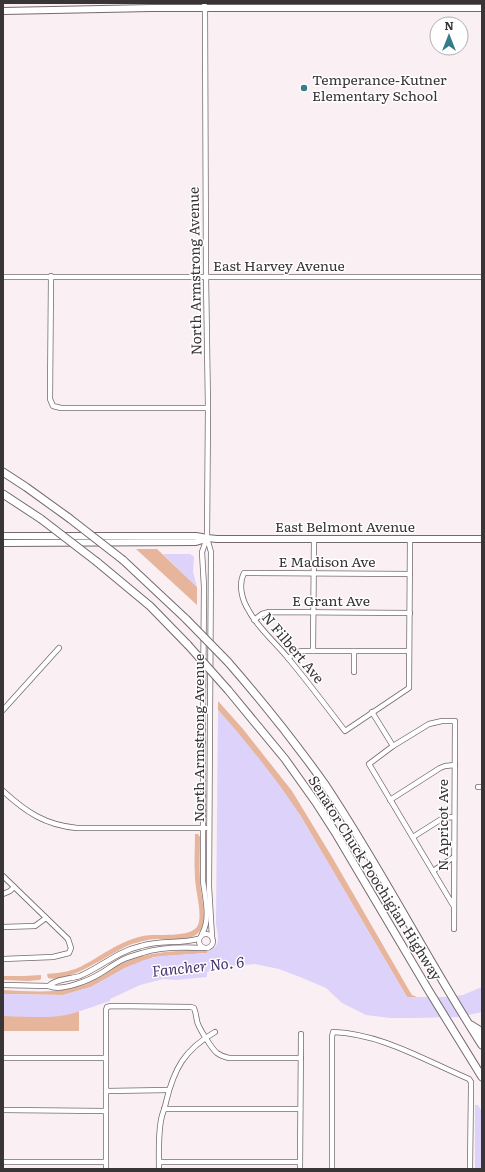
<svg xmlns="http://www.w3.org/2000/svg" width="485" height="1172" font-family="Literata,serif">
<rect width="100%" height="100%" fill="#faeff3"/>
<g fill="#e6b59b">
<polygon points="136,549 157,549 197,587 197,605"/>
<polygon points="218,701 243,729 292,791 332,857 410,992 412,995 417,997 407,997 300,815 238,733 218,710"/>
<path d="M195 834H198L200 837C200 852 199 866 200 880 200 894 208 916 201 929 194 943 170 939 156 939 149 939 140 942 132 944 111 952 69 984 48 978L47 974C58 973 69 972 80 967 88 963 96 958 104 953 116 946 129 939 143 936 156 933 192 939 198 925 203 915 195 889 195 877 194 863 195 848 195 834Z"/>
<path d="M188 950 208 951 207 953 154 957 125 968 91 987 63 995 3 994V990C27 991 52 994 76 987 94 982 108 969 125 962 145 953 166 952 188 950Z"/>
<polygon points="41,975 41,979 39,980 28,981 3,980 3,976 24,976"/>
<path d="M79 1011V1031H3V1016C29 1016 54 1018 79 1011Z"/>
</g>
<g fill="#dcd2fa">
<polygon points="163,554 190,554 194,557 193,572 197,587"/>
<path d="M218 710C248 744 276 778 300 815L407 997H447L463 995 482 987V1012L459 1017 413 1018H390L366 1015 342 1003 326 988 300 977 279 969 255 964 232 966 207 972V977L177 980 163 979 140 985 110 999V1001C95 1005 81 1012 66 1015 45 1019 23 1016 3 1016V994L63 995 91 987 125 968 144 960 160 956 207 953 208 951C222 946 218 937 216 924Z"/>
<polygon points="475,1105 478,1105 482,1112 482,1169 475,1169"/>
</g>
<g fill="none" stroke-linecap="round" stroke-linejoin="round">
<defs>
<g id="minor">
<polyline points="204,3 205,7 206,277 208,408 207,538 211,552 209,887 212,937"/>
<polyline points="51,276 50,399 53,406 61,408 208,408"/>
<polyline points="3,277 482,277"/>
<path d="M410 574 244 573C238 585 242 600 249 611 258 628 276 643 288 658 308 682 326 706 345 731L409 688 410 539"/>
<polyline points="254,620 262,614 269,612 410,613"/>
<polyline points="313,651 314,539"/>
<polyline points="288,658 297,652 303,651 409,651"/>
<polyline points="354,672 354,651"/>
<polyline points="3,710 59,648"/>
<polyline points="372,712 393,746"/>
<polyline points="478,787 482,787"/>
<path d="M3 791C26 812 45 825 77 828H206"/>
<polyline points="390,800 440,768 445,766 455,765"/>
<polyline points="413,837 443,818 454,817"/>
<polyline points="433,871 454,857"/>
<polyline points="3,876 68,939 71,948 69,953 53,957 3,959"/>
<polyline points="3,894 10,891 14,887"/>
<polyline points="453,905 369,764 393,746 429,724 442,721 455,721 454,929"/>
<polyline points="3,927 35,926 46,918"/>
<circle cx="206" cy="941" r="7"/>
<path d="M202 934C211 919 205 898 203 881V711L204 587 202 552 207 538"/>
<path d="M3 985 49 986C61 992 90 980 101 973 108 969 114 964 122 960 128 957 135 955 142 953 160 947 185 947 203 948"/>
<path d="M49 986C55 979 71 979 80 976 101 967 118 951 141 946 160 940 179 944 198 939"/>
<polyline points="3,1058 106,1058"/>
<polyline points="106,1091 169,1090"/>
<polyline points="164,1109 300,1109"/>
<polyline points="3,1110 106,1111"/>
<polyline points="3,1162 106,1162"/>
<polyline points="159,1162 300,1162"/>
<path d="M106 1169V1010L107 1007 111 1006 191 1007 194 1008C196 1013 196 1016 197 1021 198 1027 212 1049 217 1053 221 1056 224 1057 229 1058H301"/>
<path d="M159 1169C159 1153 158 1136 161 1120 162 1114 165 1108 166 1102 174 1069 184 1050 215 1032"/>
<polyline points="300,1169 301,1034"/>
<path d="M332 1169V1037L333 1032C382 1034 424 1060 469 1079L471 1082V1089L470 1169"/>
</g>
<g id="major">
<polyline points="3,11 151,8 482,8"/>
<polyline points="3,536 196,536 207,538 217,539 482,539"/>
<polyline points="3,543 196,542 206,539"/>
</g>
<g id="highway">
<polyline points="3,472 26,487 69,518"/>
<polyline points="3,494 41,519"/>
<polyline points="123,560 186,619"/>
<polyline points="97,562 150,606 188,645"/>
<path d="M228 662C262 701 294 741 324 783 381 868 427 960 482 1045"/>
<polyline points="228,690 285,759 317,804 335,832 429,991 482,1077"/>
<polyline points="471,1025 479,1030 482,1036"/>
</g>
</defs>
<use href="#minor" stroke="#746a6e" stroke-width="6"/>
<use href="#major" stroke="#746a6e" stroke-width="8"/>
<use href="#highway" stroke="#746a6e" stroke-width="9"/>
<use href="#minor" stroke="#fff" stroke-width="4.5"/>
<use href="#major" stroke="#fff" stroke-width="6"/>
<use href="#highway" stroke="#fff" stroke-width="7"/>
<defs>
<g id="highway-bridge">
<polyline points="69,518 123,560"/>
<polyline points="41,519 97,562"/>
<polyline points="186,619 228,662"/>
<polyline points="188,645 228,690"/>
</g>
</defs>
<use href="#highway-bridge" stroke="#746a6e" stroke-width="9" stroke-linecap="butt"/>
<use href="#highway-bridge" stroke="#fff" stroke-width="7"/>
</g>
<circle fill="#367b88" stroke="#fff" stroke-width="1.5" cx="304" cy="88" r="4"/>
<g text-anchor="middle" stroke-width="3" stroke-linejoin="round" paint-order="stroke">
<g font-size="14" fill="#393436" stroke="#fff" text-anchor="start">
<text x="312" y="85">Temperance-Kutner<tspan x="312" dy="16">Elementary School</tspan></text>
</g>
<g font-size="14" fill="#393436" stroke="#fff">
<text x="279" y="271">East Harvey Avenue</text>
<text transform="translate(195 271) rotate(-91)" y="5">North Armstrong Avenue</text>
<text x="345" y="532">East Belmont Avenue</text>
<text x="327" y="567">E Madison Ave</text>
<text x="331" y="606">E Grant Ave</text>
<text transform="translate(293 648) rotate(50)" y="5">N Filbert Ave</text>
<text transform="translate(199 738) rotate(-90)" y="5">North Armstrong Avenue</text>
<text transform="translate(443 825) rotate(-90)" y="5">N Apricot Ave</text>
<text transform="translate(375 878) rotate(58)" y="5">Senator Chuck Poochigian Highway</text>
</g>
<g font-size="15" font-style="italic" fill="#47356f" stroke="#fff">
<text transform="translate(198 967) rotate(-6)" y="5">Fancher No. 6</text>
</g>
</g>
<rect width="485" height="1172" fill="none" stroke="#393436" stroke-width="8"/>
<g transform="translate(449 36)"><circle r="19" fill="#ffffff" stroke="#b0aeaf"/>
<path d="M0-3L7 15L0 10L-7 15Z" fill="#367b88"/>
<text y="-6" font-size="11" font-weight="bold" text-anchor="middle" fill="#393436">N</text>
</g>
</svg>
